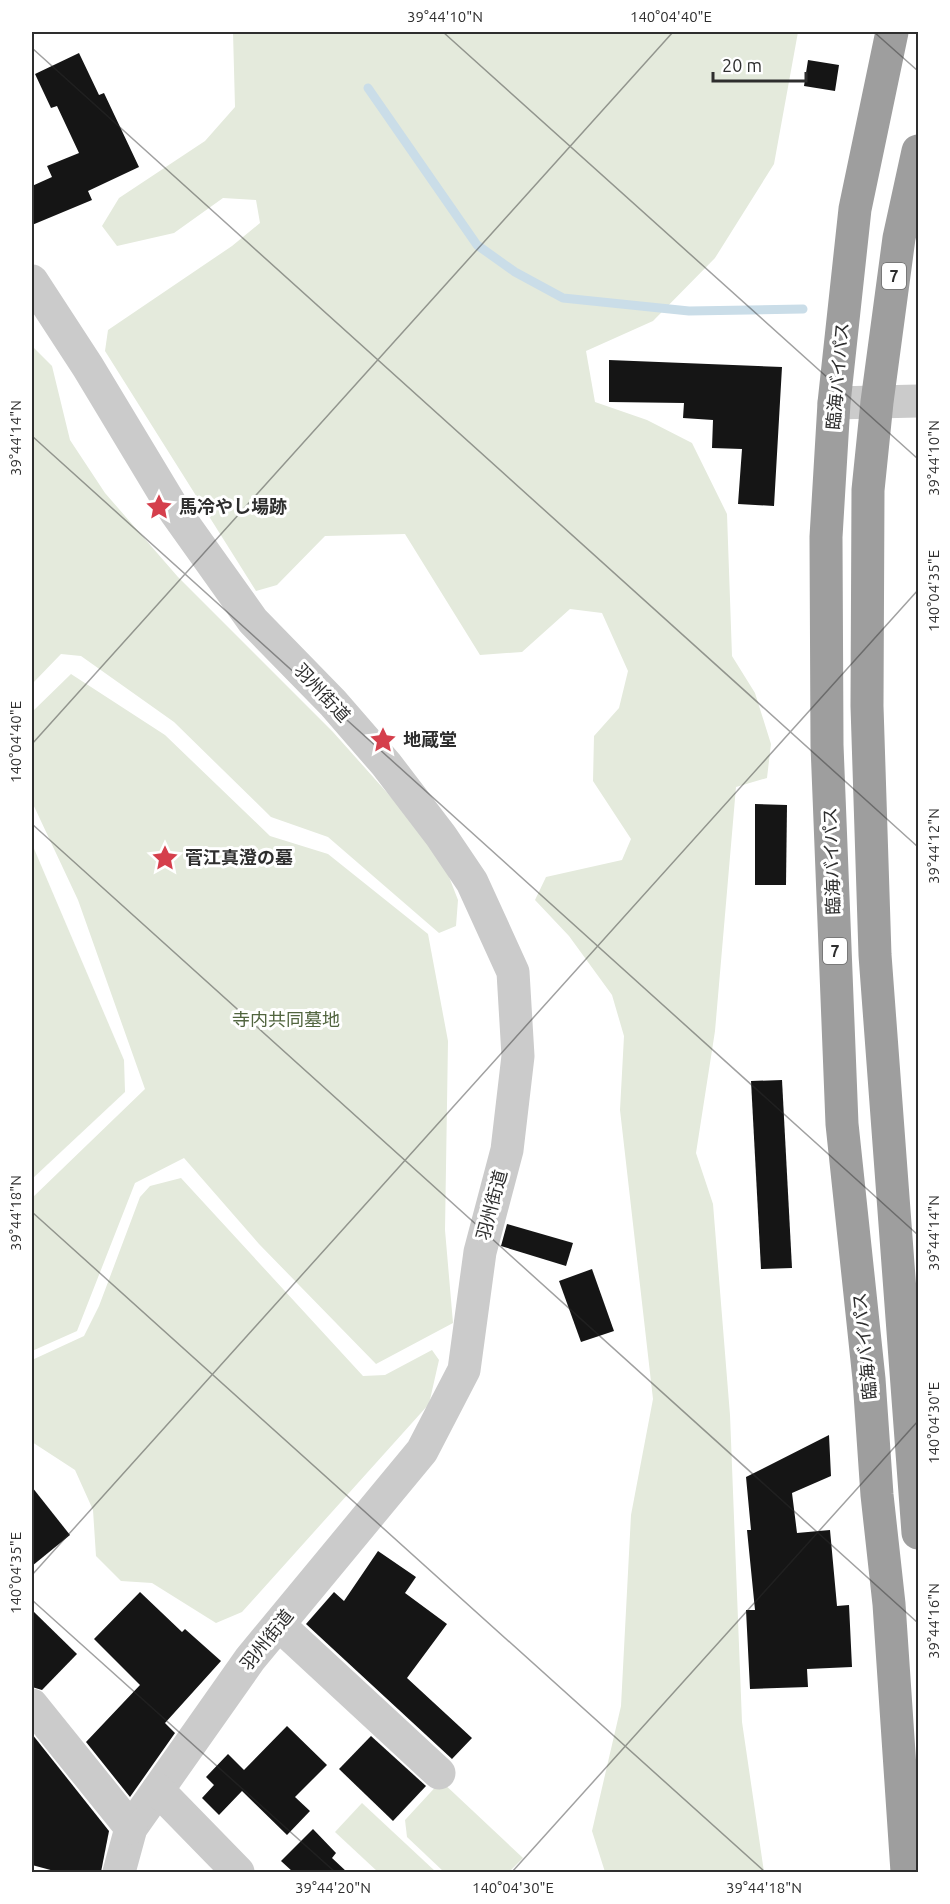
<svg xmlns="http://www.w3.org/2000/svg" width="950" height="1904" font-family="Ubuntu,'Noto Sans JP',sans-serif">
<rect width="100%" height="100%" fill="#fff"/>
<g fill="#e4eadc">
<polygon points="233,32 798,32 774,164 715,258 653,321 586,351 595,402 647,420 692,443 727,514 732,656 755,693 771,744 767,778 736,787 715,1031 696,1153 713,1204 730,1415 742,1722 764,1872 605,1872 592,1831 621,1706 631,1515 653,1399 620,1110 624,1036 612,995 569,936 535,900 546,877 622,860 631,839 593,781 594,736 619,708 628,671 602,613 570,609 522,652 480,655 405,534 325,536 277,585 256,591 105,351 108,330 232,246 260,223 256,200 223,198 174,233 117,246 102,226 119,198 205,141 235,107"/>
<polygon points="32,346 52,366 70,440 105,493 178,577 333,732 439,851 458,900 456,926 439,933 328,837 271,817 174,722 81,656 61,654 32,684"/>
<polygon points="71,674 165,735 270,836 328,854 428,934 448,1041 445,1230 453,1323 376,1364 259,1244 184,1158 135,1183 77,1331 32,1351 32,1198 145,1089 78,900 32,802 32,712"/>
<polygon points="32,844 124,1060 125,1092 32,1179"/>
<polygon points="181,1178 363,1376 385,1375 432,1350 439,1360 429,1404 242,1612 216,1623 152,1583 121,1581 96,1556 93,1510 75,1470 32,1442 32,1360 84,1336 99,1306 140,1197 150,1186"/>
<polygon points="441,1781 523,1858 509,1872 444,1872 407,1837 405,1820"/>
<polygon points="362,1803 436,1872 378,1872 335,1832"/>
</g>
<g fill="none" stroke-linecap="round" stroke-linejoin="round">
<polyline stroke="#cadde8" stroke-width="9" points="368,88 477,245 515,272 563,298 689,311 803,309"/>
</g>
<g fill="#151515">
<polygon points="79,53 99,95 104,93 139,167 88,191 92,200 32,225 32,186 52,177 47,166 79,153 57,106 51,108 35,74"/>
<polygon points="808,60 839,65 835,91 804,86"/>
<polygon points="609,360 782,367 774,506 738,504 742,449 712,448 713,420 683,418 684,403 609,402"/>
<polygon points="755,804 787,805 786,885 755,885"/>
<polygon points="782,1080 792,1268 761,1269 751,1081"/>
<polygon points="507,1224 573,1243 566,1266 501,1246"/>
<polygon points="592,1269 614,1331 581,1342 559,1281"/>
<polygon points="829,1435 831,1476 792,1493 797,1533 830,1530 837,1606 849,1605 852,1667 807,1669 808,1687 750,1689 746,1610 755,1610 747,1530 751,1530 746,1477"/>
<polygon points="32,1487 70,1535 32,1566"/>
<polygon points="378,1551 416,1577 405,1593 447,1624 407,1678 472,1738 452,1759 306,1624 334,1592 344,1601"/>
<polygon points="140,1592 182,1632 185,1629 221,1661 165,1723 175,1733 130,1797 86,1742 140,1685 94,1639"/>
<polygon points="32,1610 77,1654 42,1690 32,1687"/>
<polygon points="287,1726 327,1765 295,1797 310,1811 287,1835 242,1791 219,1815 202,1798 214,1785 206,1777 228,1754 244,1770"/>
<polygon points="32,1734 109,1831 101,1872 58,1872 32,1865"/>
<polygon points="371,1736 426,1786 393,1821 339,1769"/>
<polygon points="313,1829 336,1853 332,1858 347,1872 293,1872 281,1861"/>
</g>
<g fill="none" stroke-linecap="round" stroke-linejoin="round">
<g stroke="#cbcbcb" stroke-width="33">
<polyline points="32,281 88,367 176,513 253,621 333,703 386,764 441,836 472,882 513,972 518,1056 507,1150 480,1252 464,1370 422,1451 250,1659 131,1828 119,1872"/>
<polyline points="834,403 918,401"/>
<polyline points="279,1625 439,1773"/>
<polyline points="32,1705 131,1828"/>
<polyline points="158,1790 238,1872"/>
</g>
<g stroke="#9e9e9e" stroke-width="33">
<polyline points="892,32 855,209 834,403 826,537 827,745 842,1124 869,1379 877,1495 889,1604 907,1872"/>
<polyline points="918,151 899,238 877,402 868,490 867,706 875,955 918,1533"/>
</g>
</g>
<path fill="none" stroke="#2e2e2e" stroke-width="1.5" stroke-opacity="0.45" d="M443 32 918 459M874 32 918 71M32 48 918 847M32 436 918 1235M32 744 673 32M32 824 918 1623M32 1212 765 1872M32 1575 918 590M32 1600 335 1872M512 1872 918 1421"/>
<defs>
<symbol id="sight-bare" viewBox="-9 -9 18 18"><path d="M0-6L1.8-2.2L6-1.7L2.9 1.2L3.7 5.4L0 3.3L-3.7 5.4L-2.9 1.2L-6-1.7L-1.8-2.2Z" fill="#d53f4c" stroke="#fff" stroke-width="2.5" paint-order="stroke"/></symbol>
</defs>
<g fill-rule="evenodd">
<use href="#sight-bare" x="140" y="488" width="38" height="38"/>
<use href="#sight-bare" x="364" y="721" width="38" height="38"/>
<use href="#sight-bare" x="146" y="839" width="38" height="38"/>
</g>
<g text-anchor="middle" stroke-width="6" stroke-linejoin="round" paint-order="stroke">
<g fill="#fff" stroke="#6d6d6d" stroke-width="1.5">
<rect x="882" y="263" width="24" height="26" rx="4.5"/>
<rect x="823" y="938" width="24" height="26" rx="4.5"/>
</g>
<g font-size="16" font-weight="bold" fill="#2e2e2e">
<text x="894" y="282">7</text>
<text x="835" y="957">7</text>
</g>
<g font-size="18" fill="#2e2e2e" stroke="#fff">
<text transform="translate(838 376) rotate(-85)" y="6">臨海バイパス</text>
<text transform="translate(322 693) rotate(47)" y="6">羽州街道</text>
<text transform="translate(832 861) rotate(-92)" y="6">臨海バイパス</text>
<text transform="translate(492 1205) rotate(-75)" y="6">羽州街道</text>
<text transform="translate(865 1346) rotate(-96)" y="6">臨海バイパス</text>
<text transform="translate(267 1640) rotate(-51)" y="6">羽州街道</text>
</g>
<g font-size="18" font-weight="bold" fill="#2e2e2e" stroke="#fff" text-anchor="start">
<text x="179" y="513">馬冷やし場跡</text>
<text x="403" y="746">地蔵堂</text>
<text x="185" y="864">菅江真澄の墓</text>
</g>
<g font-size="18" fill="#51653f" stroke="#fff">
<text x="286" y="1026">寺内共同墓地</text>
</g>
</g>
<rect width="950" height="1904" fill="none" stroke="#ffffff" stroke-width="66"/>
<path d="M713 72v9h93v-9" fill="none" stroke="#2e2e2e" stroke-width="3"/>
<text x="722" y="72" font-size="18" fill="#2e2e2e" stroke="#ffffff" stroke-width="4.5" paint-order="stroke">20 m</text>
<rect x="33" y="33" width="884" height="1838" fill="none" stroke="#2e2e2e" stroke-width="2"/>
<g font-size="15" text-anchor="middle" fill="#2e2e2e">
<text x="445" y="22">39°44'10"N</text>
<text x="671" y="22">140°04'40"E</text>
<text transform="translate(16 438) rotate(-90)" y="5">39°44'14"N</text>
<text transform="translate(934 458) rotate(-90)" y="5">39°44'10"N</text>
<text transform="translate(934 591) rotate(-90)" y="5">140°04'35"E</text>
<text transform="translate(16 742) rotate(-90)" y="5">140°04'40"E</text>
<text transform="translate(934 846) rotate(-90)" y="5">39°44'12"N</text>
<text transform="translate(16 1213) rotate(-90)" y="5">39°44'18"N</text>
<text transform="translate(934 1233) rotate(-90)" y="5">39°44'14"N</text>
<text transform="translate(934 1423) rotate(-90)" y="5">140°04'30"E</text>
<text transform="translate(16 1573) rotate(-90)" y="5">140°04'35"E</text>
<text transform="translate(934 1621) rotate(-90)" y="5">39°44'16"N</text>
<text x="333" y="1893">39°44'20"N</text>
<text x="513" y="1893">140°04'30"E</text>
<text x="764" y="1893">39°44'18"N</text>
</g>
</svg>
